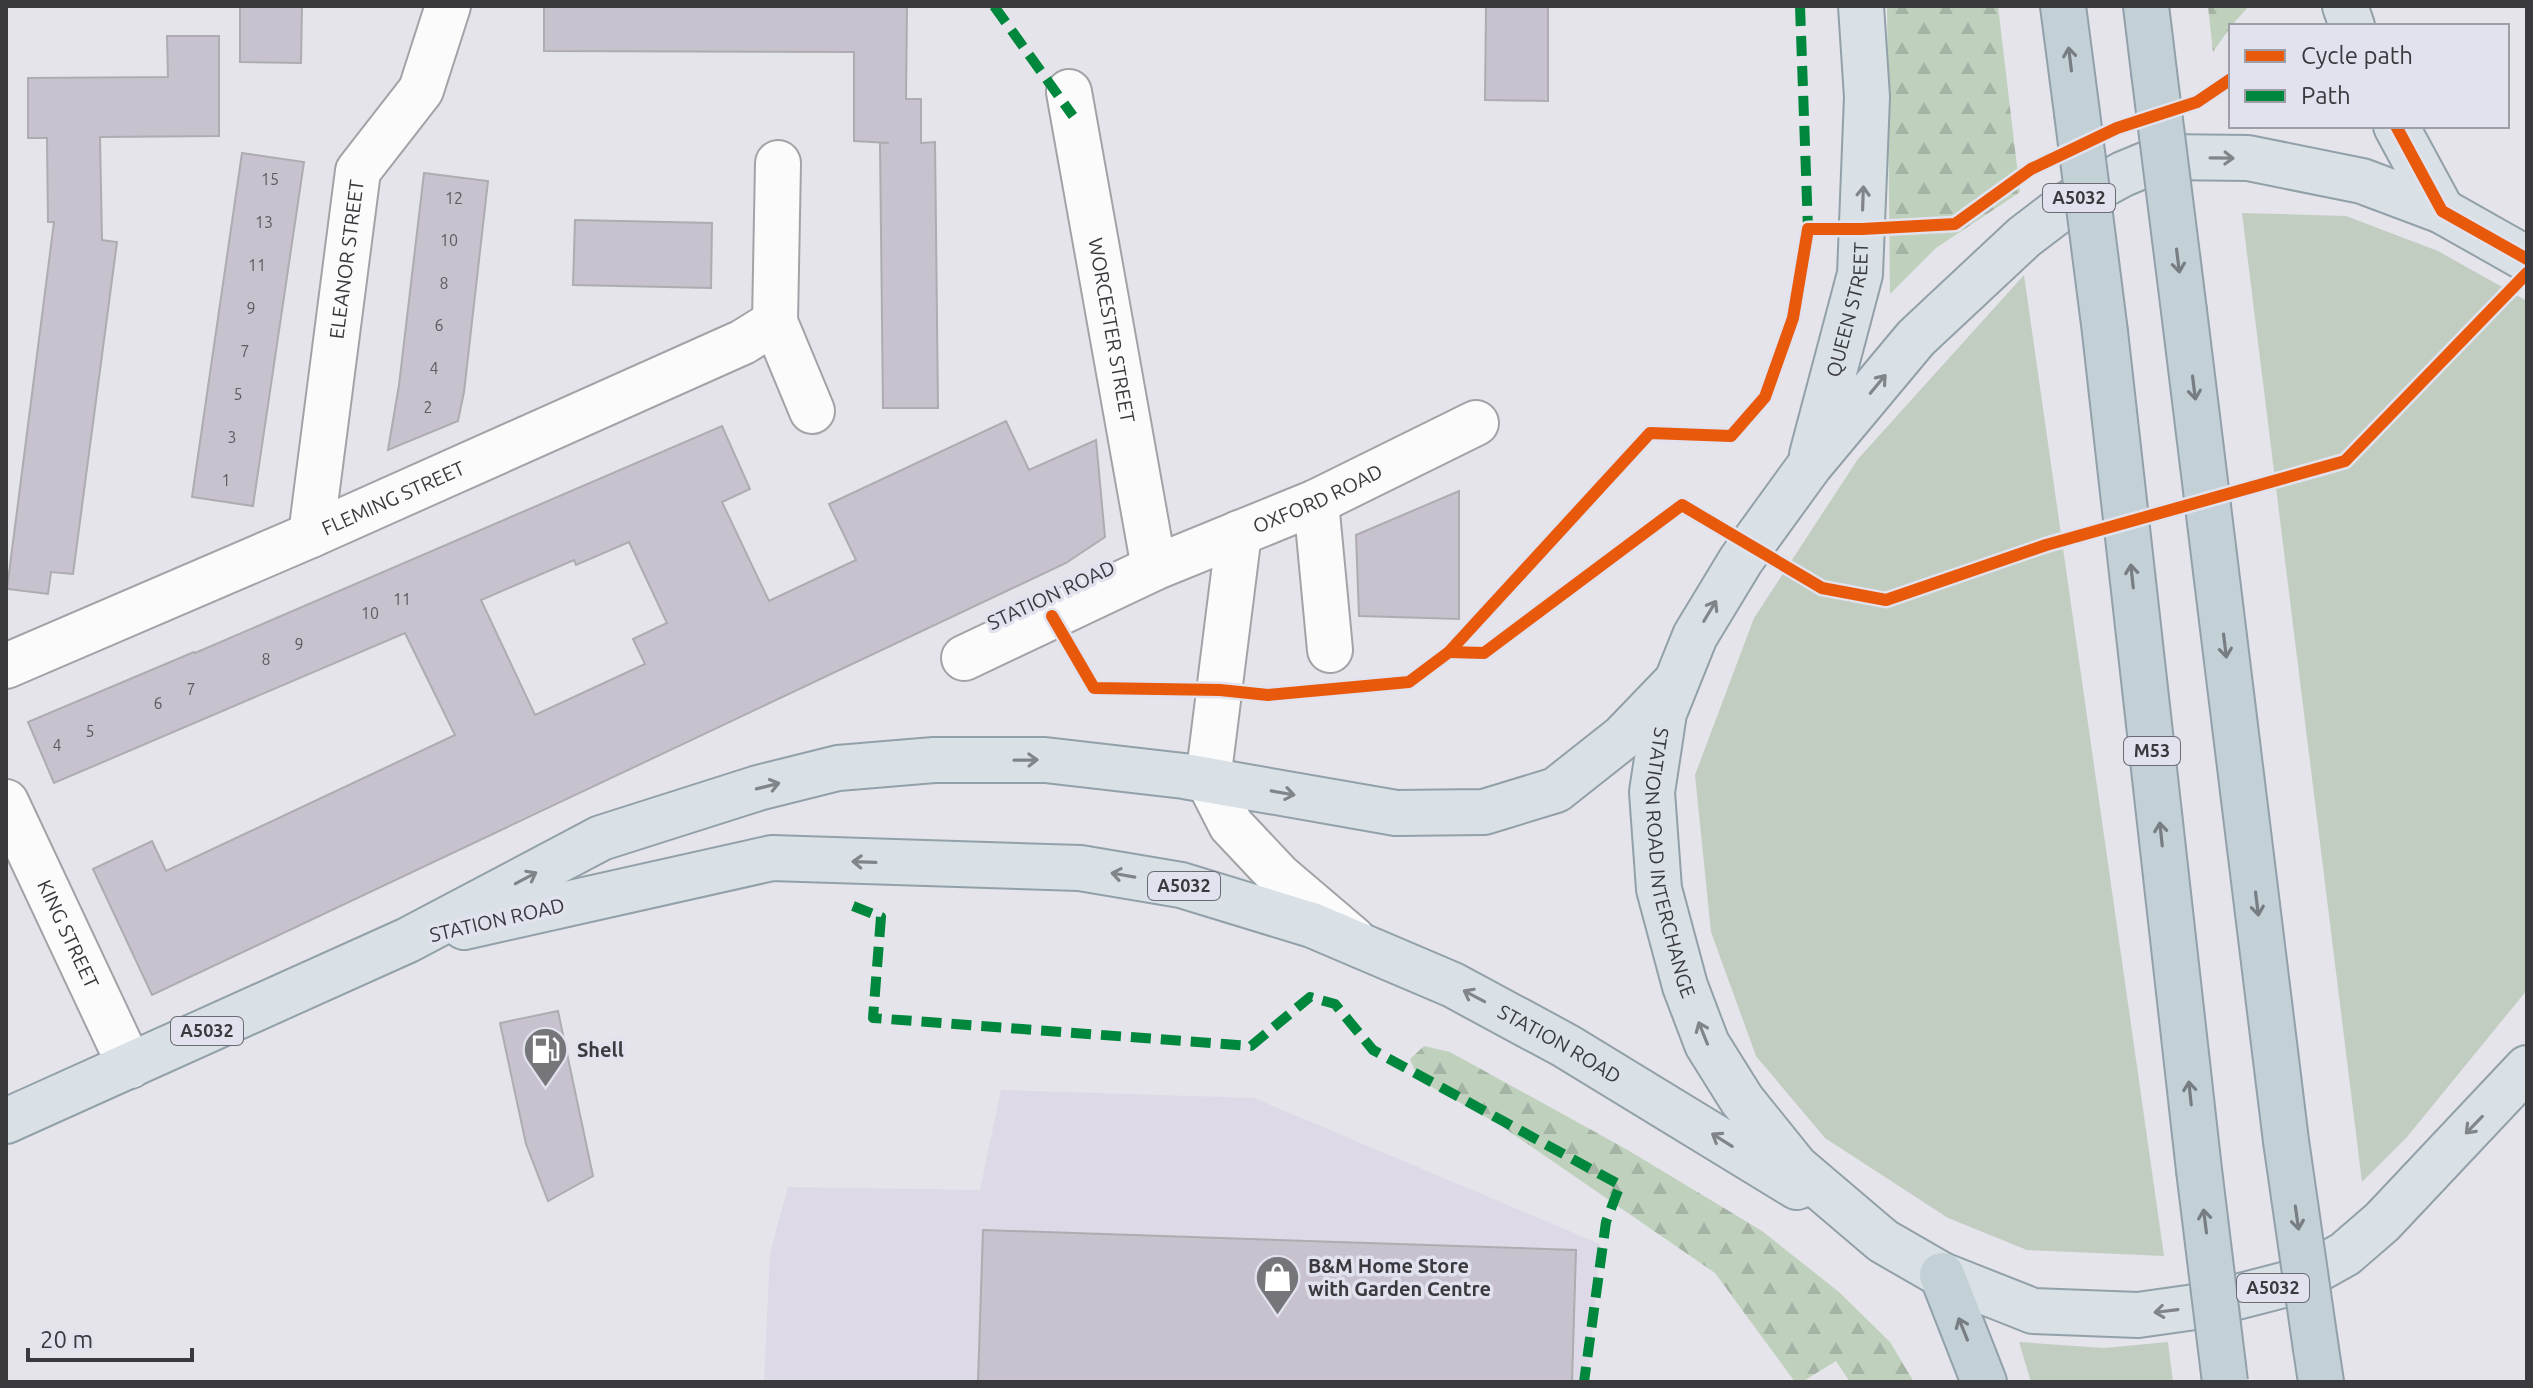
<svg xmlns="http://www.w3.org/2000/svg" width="2533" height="1388" font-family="Ubuntu,sans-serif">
<defs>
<pattern id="forest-firs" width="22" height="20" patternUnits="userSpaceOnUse" patternTransform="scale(2)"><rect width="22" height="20" fill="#bfd0bd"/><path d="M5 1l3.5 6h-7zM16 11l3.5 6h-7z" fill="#a5b3a4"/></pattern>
</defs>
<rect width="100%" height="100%" fill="#e4e4ea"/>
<polygon fill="#ded9e6" points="1001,1090 1254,1098 1600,1244 1588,1382 764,1382 770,1253 788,1187 980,1190"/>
<g fill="#c2cdc2">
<polygon points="2242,213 2346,216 2438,251 2527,301 2527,990 2407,1137 2362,1182"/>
<polygon points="2024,275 2164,1256 2027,1250 1948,1218 1825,1138 1756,1056 1711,932 1695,775 1754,618 1858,459"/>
<polygon points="2019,1342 2104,1348 2168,1342 2173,1382 2031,1382"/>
</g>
<g fill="url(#forest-firs)">
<polygon points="1887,6 1998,6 2020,192 1936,248 1890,294"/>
<polygon points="2208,6 2249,6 2231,26 2213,52"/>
<polygon points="1424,1046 1450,1052 1626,1149 1762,1231 1839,1292 1890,1342 1914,1382 1850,1382 1836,1361 1802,1382 1795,1382 1715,1273 1500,1125 1419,1080 1410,1059"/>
</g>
<g fill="#c7c2cd" stroke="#adacb0" stroke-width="2" fill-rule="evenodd">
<polygon points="240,6 302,6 301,63 240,62"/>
<polygon points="544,6 907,6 906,99 921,99 921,143 935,142 938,408 883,408 880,143 889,143 854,141 854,52 544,51"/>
<polygon points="1486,6 1548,6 1548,101 1485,100"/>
<polygon points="167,36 219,36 219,136 100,137 102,240 117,242 73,574 51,572 48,594 7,589 54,222 48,222 47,138 28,138 28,78 168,77"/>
<polygon points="242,153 304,162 253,506 192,497"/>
<polygon points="424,173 488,181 464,392 458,421 388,450 399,385"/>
<polygon points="575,220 712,223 711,288 573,285"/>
<path d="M1006 421 1029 470 1096 440 1105 537 1066 563 152 995 93 869 152 841 166 871 455 735 405 633 54 783 28 722 194 652 195 653 722 426 750 489 722 502 769 601 856 560 829 504ZM629 542 667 623 633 639 645 664 535 715 481 600 574 560 576 565Z"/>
<polygon points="1459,491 1459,619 1359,616 1356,535"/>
<polygon points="558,1011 593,1176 548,1201 526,1144 500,1023"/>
<polygon points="983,1230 1576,1250 1572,1382 978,1382"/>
</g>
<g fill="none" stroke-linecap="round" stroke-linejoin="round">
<defs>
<g id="minor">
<path id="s1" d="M1069 92 1154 568"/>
<polyline points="778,163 775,322 812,411"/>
<polyline points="1316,502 1330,650"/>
<polyline points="1239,533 1208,780 1231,825 1279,876 1353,939"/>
<path id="s2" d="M311 535 358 171 421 90 448 6"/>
<path id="s3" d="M964 658 1154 568 1316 502 1476 423"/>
<path id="s4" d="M6 666 311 535 743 342 775 322"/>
<path id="s5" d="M6 802 130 1066"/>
</g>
<g id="major">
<polyline points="2345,6 2352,26"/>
<polyline points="2396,126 2442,211"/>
<path id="s6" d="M2527 259 2442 211 2362 181 2248 158 2164 157 2123 174 2066 205 2024 237 1916 338 1810 465 1741 560 1695 636 1664 713 1652 792 1659 889 1685 986 1707 1044 1742 1100 1796 1167 1883 1241 1942 1275 2033 1311 2138 1315 2202 1306 2295 1282 2345 1254 2382 1222 2527 1068"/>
<path id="s7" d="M1812 455 1860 274 1867 97 1861 6"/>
<path id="s8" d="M464 927 772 858 1080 868 1181 885 1312 925 1453 985 1566 1046 1797 1187"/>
<polyline points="6,1121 408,940 601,838 758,788 838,768 934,760 1045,760 1184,776 1396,813 1484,812 1556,790 1623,737 1673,685"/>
</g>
<g id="highway">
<polyline points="2063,6 2077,113"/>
<polyline points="2146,6 2154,72"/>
<polyline points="2184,311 2286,1141"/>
<polyline points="2105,332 2199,1170"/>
<polyline points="1942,1275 1984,1382"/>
<polyline points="2316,1349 2321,1382"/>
</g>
</defs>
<use href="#minor" stroke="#a3a3a7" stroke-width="48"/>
<use href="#major" stroke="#92a0a9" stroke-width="48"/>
<use href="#highway" stroke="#92a0a9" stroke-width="48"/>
<use href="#minor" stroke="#fbfbfc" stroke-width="44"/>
<use href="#major" stroke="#d9e1e6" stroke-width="44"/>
<use href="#highway" stroke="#c3d0d6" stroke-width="44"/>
<defs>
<g id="highway-bridge">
<polyline points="2154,72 2184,311"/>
<polyline points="2077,113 2105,332"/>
<polyline points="2286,1141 2316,1349"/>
<polyline points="2199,1170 2225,1382"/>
</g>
</defs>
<use href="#highway-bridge" stroke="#92a0a9" stroke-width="48" stroke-linecap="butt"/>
<use href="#highway-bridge" stroke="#c3d0d6" stroke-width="44"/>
<g stroke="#00873e" stroke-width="10" stroke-dasharray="20 10" stroke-linecap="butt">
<polyline points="994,6 1073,116"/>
<polyline points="1800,6 1808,229"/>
<polyline points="853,906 881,917 873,1018 1251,1046 1310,997 1335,1004 1373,1050 1620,1185 1606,1222 1584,1382"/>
</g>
<defs>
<g id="cycleway">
<polyline points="2396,126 2442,211 2527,259"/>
<polyline points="1052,616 1094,688 1220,690 1268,695 1409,682 1449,652 1650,433 1731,436 1765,397 1793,318 1808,229 1862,229 1955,224 2031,169 2117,128 2197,102 2231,79"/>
<polyline points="1449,652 1484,653 1682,505 1822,588 1886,600 2046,545 2345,461 2527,273"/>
</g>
</defs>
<use href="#cycleway" stroke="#e1e2ed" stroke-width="17"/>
<use href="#cycleway" stroke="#e8590c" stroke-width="12"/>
</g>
<defs><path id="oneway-shaft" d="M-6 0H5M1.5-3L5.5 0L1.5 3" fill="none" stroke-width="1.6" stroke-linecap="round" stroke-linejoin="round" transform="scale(2)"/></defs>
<g stroke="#777d82">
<use href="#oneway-shaft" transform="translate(2070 59) rotate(-97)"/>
<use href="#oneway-shaft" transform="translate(2178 261) rotate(83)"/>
<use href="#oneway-shaft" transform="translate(2194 388) rotate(83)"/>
<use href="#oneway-shaft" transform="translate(2132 576) rotate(-96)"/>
<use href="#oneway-shaft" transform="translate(2225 646) rotate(83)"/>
<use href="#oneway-shaft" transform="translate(2161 834) rotate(-96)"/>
<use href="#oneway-shaft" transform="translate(2257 904) rotate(83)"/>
<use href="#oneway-shaft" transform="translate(2190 1093) rotate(-96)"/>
<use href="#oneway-shaft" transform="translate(2297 1218) rotate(82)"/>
<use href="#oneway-shaft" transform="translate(2205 1221) rotate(-97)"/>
<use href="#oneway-shaft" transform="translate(1963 1329) rotate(-112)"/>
</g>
<g stroke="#81858a">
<use href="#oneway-shaft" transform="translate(2222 158) rotate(1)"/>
<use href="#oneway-shaft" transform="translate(1863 198) rotate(-88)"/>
<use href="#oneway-shaft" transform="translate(1878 384) rotate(-50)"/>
<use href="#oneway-shaft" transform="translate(1710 611) rotate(-59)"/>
<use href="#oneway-shaft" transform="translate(1026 760) rotate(-1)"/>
<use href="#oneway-shaft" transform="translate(768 786) rotate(-14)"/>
<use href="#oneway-shaft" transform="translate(1283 793) rotate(10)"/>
<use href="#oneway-shaft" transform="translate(864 862) rotate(-178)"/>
<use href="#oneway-shaft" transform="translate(1123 875) rotate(-170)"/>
<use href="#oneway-shaft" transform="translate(526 878) rotate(-28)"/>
<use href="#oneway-shaft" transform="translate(1474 996) rotate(-152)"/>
<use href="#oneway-shaft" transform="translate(1703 1033) rotate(-112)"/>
<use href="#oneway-shaft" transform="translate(2474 1125) rotate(134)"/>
<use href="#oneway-shaft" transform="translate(1722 1140) rotate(-148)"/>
<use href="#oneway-shaft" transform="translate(2166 1311) rotate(173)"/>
</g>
<defs>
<symbol id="fuel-pin" viewBox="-11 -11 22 30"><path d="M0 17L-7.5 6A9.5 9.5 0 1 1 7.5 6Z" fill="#75757a" stroke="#e1e2ed"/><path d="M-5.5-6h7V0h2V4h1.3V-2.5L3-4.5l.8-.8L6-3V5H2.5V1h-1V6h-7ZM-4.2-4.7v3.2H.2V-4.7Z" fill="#fff"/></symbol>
<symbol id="shop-pin" viewBox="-11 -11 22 30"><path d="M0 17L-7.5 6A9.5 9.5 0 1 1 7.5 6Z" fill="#75757a" stroke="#e1e2ed"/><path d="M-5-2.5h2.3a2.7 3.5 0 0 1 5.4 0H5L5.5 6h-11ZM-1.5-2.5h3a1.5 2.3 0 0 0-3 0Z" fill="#fff"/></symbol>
</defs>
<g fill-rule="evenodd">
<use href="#fuel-pin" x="520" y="1024" width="51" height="69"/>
<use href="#shop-pin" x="1252" y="1252" width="51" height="69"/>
</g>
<g text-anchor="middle" stroke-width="7" stroke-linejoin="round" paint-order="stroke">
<g font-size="16" fill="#5c5b62">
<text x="270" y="185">15</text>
<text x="454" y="204">12</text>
<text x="264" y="228">13</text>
<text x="449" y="246">10</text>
<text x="257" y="271">11</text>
<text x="444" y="289">8</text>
<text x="251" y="314">9</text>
<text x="439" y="331">6</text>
<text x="245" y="357">7</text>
<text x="434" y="374">4</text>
<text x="238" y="400">5</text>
<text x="428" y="413">2</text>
<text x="232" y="443">3</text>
<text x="226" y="486">1</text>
<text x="402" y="605">11</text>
<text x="370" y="619">10</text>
<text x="299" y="650">9</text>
<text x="266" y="665">8</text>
<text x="191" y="695">7</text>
<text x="158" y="709">6</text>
<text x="90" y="737">5</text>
<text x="57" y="751">4</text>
</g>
<g fill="#e1e2ed" stroke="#6b6c72" stroke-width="2">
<rect x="2043" y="184" width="72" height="28" rx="6"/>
<rect x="2124" y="737" width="56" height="28" rx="6"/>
<rect x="1148" y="872" width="72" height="28" rx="6"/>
<rect x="171" y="1017" width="72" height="28" rx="6"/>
<rect x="2237" y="1274" width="72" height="28" rx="6"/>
</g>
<g font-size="18" font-weight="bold" fill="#39393e">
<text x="2079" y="204">A5032</text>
<text x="2152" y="757">M53</text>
<text x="1184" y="892">A5032</text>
<text x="207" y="1037">A5032</text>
<text x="2273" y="1294">A5032</text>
</g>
<g font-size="20" fill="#39393e" stroke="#e1e2ed">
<text dy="7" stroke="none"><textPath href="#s2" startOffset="278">ELEANOR STREET</textPath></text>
<text dy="7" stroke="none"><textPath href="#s7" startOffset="150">QUEEN STREET</textPath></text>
<text dy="7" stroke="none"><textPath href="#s1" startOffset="242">WORCESTER STREET</textPath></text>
<text dy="7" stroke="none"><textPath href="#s4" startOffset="422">FLEMING STREET</textPath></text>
<text dy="7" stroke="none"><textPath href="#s3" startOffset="388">OXFORD ROAD</textPath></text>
<text transform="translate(1051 595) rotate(-25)" y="7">STATION ROAD</text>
<text dy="7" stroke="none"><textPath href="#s6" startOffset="1300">STATION ROAD INTERCHANGE</textPath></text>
<text transform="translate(497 920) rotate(-13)" y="7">STATION ROAD</text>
<text dy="7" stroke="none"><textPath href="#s5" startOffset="146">KING STREET</textPath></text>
<text dy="7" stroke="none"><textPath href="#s8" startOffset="1138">STATION ROAD</textPath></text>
</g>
<g font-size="20" font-weight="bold" fill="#39393e" stroke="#e1e2ed" text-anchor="start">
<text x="577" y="1057">Shell</text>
<text x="1308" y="1273">B&amp;M Home Store<tspan x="1308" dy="23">with Garden Centre</tspan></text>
</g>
</g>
<rect width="2533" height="1388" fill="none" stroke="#39393e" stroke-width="16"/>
<rect x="2229" y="24" width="280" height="104" fill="#e1e2ed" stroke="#9e9ea7" stroke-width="2"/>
<rect x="2245" y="50" width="40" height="12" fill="#e8590c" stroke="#9e9ea7" stroke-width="2"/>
<text x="2301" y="64" font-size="24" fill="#39393e">Cycle path</text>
<rect x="2245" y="90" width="40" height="12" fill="#00873e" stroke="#9e9ea7" stroke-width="2"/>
<text x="2301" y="104" font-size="24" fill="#39393e">Path</text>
<path d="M28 1348v12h164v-12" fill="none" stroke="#39393e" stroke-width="4"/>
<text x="40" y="1348" font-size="24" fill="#39393e" stroke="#e1e2ed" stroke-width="6" paint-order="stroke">20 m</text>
</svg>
